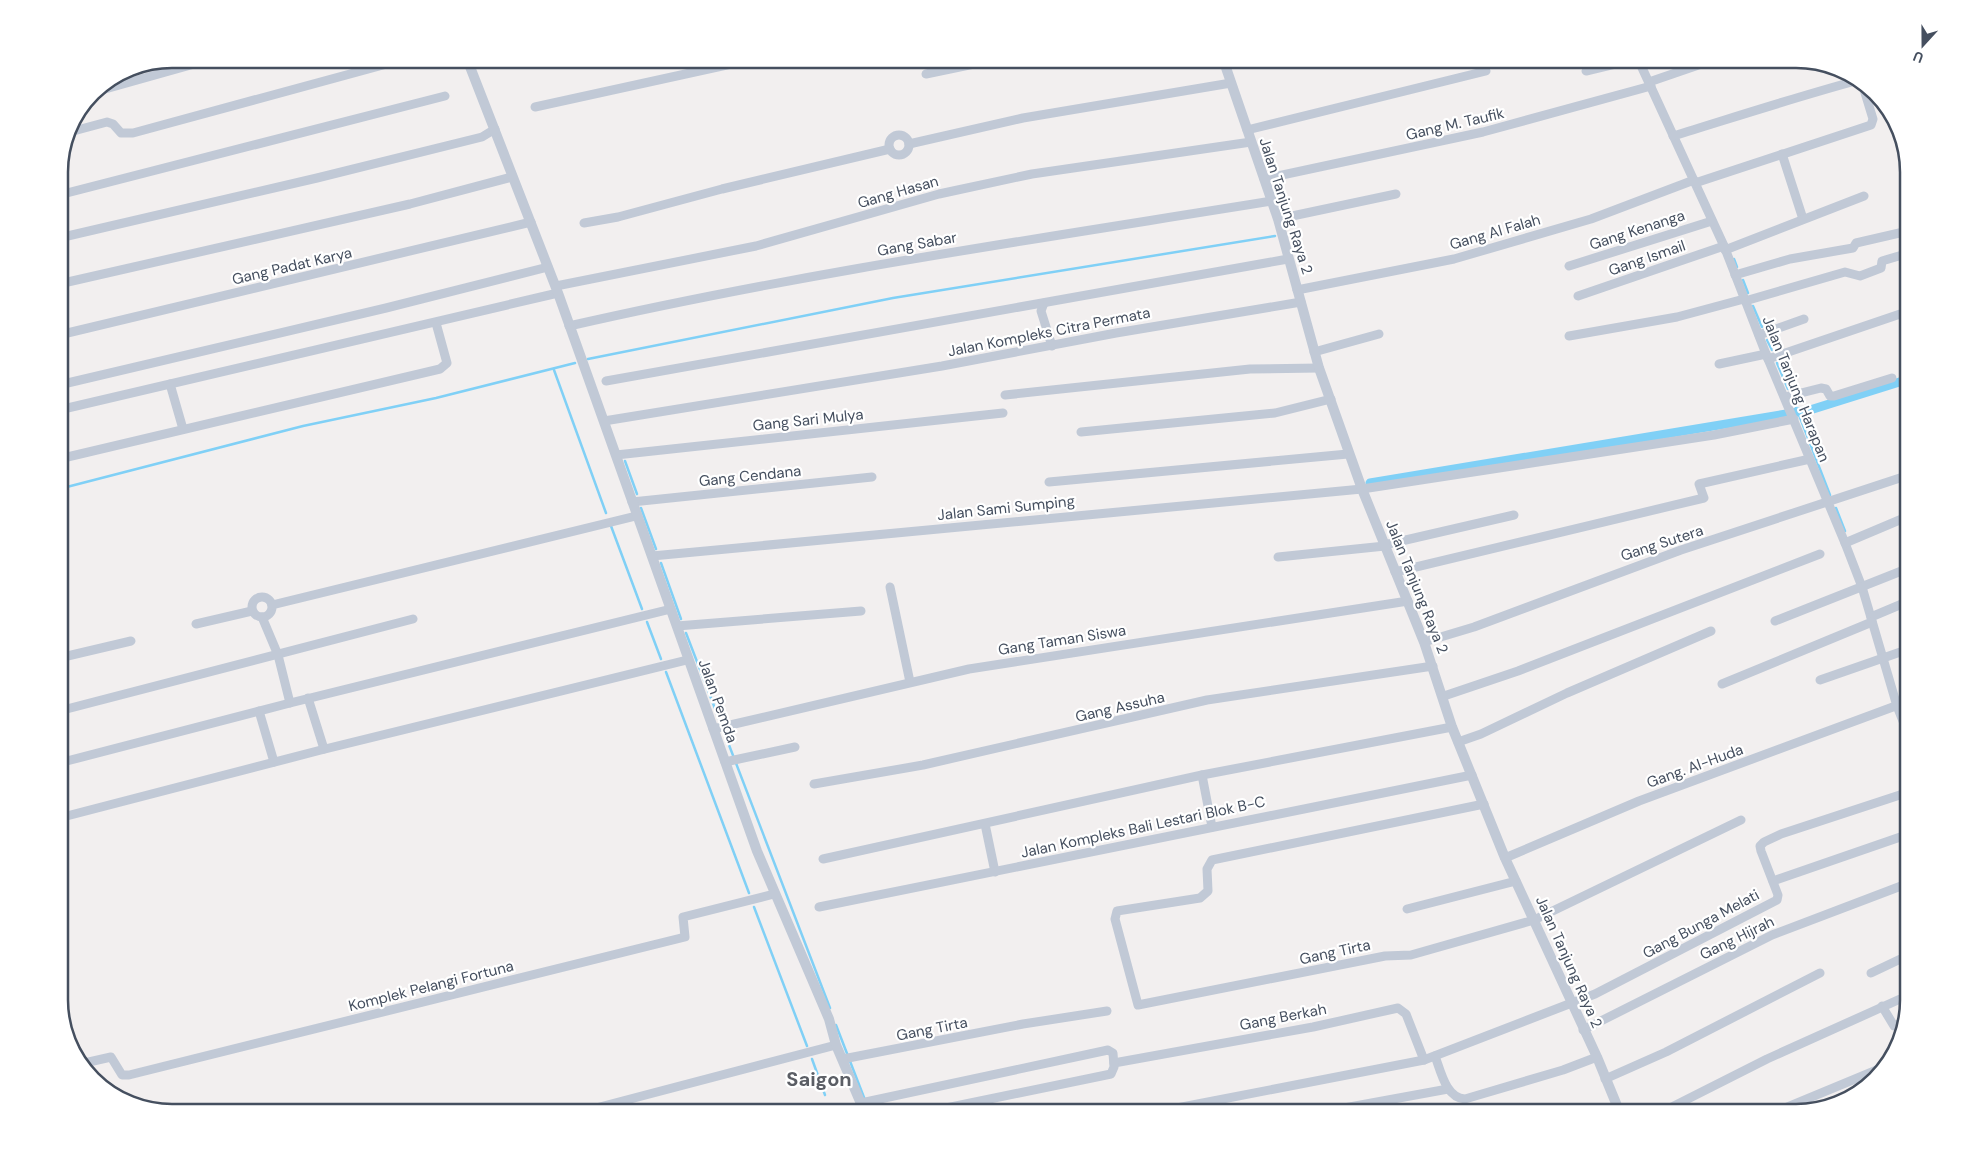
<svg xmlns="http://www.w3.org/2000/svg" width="1968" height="1172" font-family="'DM Sans',sans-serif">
<rect width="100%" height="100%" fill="#f2efef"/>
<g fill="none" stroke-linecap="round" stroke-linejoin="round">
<g stroke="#80d0f6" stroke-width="2.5">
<polyline points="1734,259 1737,267"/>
<polyline points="1743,280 1748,293"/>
<polyline points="1753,306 1762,327"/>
<polyline points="1767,340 1772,350"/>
<polyline points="588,359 893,298 1275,236"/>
<polyline points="1777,363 1788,389"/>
<polyline points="554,370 606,513"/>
<polyline points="1794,402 1830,495"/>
<polyline points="625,461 637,494"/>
<polyline points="59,489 303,426 436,398 575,363"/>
<polyline points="641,508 656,549"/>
<polyline points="1836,508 1845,531"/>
<polyline points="611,526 642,609"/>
<polyline points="661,563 681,619"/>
<polyline points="647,622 661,659"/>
<polyline points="686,633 830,1008"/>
<polyline points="666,672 749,893"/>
<polyline points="754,907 807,1046"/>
<polyline points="836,1025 870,1113"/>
<polyline points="812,1059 825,1095"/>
</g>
<polyline stroke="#80d0f6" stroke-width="9" points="1370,483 1810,410 1909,379"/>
<g stroke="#c1c9d6" stroke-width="9">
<polyline points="1638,59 1724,246 1768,359 1845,543 1862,587 1897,706 1909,736"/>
<polyline points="1586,71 1636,59"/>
<polyline points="926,74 998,59"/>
<polyline points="1649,82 1716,59"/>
<polyline points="91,93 212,59"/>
<polyline points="535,107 754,59"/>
<polyline points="1247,130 1486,71"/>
<polyline points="66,133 107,122 113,124 121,133 133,133 405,59"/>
<circle cx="899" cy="145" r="10"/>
<path d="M1673 136C1735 117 1796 97 1859 80"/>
<polyline points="909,144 1023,118 1231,83"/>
<polyline points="1782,154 1803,219"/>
<polyline points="1264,179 1483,132 1651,86"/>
<polyline points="1695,183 1871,125 1873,119 1862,83"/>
<polyline points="59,195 445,96"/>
<polyline points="1278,219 1396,194"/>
<polyline points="584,223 618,217 722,189 890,149"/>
<polyline points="59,238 317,178 482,137 495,129"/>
<polyline points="1725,250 1864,196"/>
<polyline points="1569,266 1712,221"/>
<polyline points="1735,275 1790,259 1853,248 1856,243 1908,231 1909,236"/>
<polyline points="59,284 410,204 512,177"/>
<polyline points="556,286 756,246 939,194 1032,174 1251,142"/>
<polyline points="1297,290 1454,259 1591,219 1694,180"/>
<polyline points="1578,296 1724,246"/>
<polyline points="1745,301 1845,272 1860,276 1881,268 1882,261 1909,253"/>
<polyline points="1044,303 1041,311 1052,346"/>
<path d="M569 326C801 273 1037 239 1272 201"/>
<polyline points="59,335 531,222"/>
<polyline points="1759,335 1804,319"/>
<polyline points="1569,336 1677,317 1744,299"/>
<polyline points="1314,352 1379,334"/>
<polyline points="1768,359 1909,311"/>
<polyline points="1719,364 1766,354"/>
<polyline points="606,381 1288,259"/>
<polyline points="170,384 183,429"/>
<polyline points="59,385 386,308 548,267"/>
<polyline points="1005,395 1250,369 1319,368"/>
<polyline points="1785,397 1821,388 1826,389 1830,396 1834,396 1892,378"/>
<polyline points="59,410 558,293"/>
<polyline points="604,421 942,366 1116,333 1301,302"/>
<polyline points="1081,432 1275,413 1331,399"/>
<polyline points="616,455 1003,413"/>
<polyline points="59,459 440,369 447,363 436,323"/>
<polyline points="1049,482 1348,454"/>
<polyline points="632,502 872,477"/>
<polyline points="1845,543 1909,516"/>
<polyline points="1384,545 1514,515"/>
<polyline points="652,556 1362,489 1714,435 1794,419"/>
<polyline points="1278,557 1385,546"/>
<polyline points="1395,572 1704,498 1699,484 1810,459"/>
<polyline points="890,587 910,682"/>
<circle cx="262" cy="607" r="10"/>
<polyline points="272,605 636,516"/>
<polyline points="262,617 278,655 290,703"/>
<polyline points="1871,617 1909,601"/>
<polyline points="1775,621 1909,568"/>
<polyline points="196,624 252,611"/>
<polyline points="677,626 861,611"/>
<polyline points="1424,642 1474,627 1681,550 1909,475"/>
<polyline points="59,658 131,641"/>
<polyline points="1820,680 1909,649"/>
<polyline points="1722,684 1872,622"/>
<polyline points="1444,696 1518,671 1820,554"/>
<polyline points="308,698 324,749"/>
<polyline points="59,711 413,619"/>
<polyline points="259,711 274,762"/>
<polyline points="713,729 969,669 1408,601"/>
<polyline points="1458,742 1481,734 1567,693 1711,631"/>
<polyline points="725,762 795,747"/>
<polyline points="59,763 290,703 671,609"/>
<polyline points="1202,775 1212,827"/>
<polyline points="814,784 923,765 1207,700 1433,666"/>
<polyline points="1484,804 1212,860 1207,869 1208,891 1200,898 1117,911 1115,919 1138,1005 1385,956 1411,955 1534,920 1741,820"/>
<polyline points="59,818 321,750 687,660"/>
<polyline points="985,824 995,872"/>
<polyline points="1505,858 1639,801 1909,701"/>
<polyline points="823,859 1202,775 1452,727"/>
<polyline points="1773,881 1909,834"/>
<polyline points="819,907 1472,775"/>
<polyline points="1407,909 1516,881"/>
<polyline points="1871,973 1909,955"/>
<polyline points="1882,1006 1894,1026 1904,1022"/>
<polyline points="1583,1030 1772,935 1909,883"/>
<path d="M1435 1056C1441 1072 1446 1098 1465 1099L1563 1070 1597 1057"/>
<polyline points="843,1059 1023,1024 1107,1011"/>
<polyline points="1114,1063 1313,1027 1398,1008 1406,1014 1424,1060"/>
<polyline points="80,1064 111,1057 122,1075 129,1075 685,937 683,917 774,894"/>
<polyline points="1605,1079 1666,1052 1820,973"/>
<polyline points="1216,1101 1218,1113"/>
<polyline points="861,1103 1108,1050 1113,1053 1114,1067 1111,1074 922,1113"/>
<polyline points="577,1113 836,1045"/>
<polyline points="1151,1113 1424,1060 1595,994 1777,900 1778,895 1761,851 1760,846 1764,842 1781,834 1909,792"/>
<polyline points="1317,1113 1448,1089"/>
<polyline points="1660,1113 1767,1059 1909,995"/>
<polyline points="1773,1113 1884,1067"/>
</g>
<g stroke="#c1c9d6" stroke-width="10">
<polyline points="467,59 558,293 757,851 829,1019 836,1045 865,1113"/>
<polyline points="1223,59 1278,219 1319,368 1362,489 1424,642 1452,727 1505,858 1597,1057 1620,1113"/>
</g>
</g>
<g text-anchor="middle" stroke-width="4.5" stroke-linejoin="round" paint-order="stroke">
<g font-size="15" fill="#454f5f" stroke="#fff">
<text transform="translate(1455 124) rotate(-13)" y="5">Gang M. Taufik</text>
<text transform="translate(898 192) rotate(-16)" y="5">Gang Hasan</text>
<text transform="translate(1286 206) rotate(72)" y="5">Jalan Tanjung Raya 2</text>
<text transform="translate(1637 230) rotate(-18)" y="5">Gang Kenanga</text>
<text transform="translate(1495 232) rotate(-16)" y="5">Gang Al Falah</text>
<text transform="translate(917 244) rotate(-10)" y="5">Gang Sabar</text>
<text transform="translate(1647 258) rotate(-19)" y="5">Gang Ismail</text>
<text transform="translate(292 266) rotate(-13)" y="5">Gang Padat Karya</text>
<text transform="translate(1049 332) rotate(-11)" y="5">Jalan Kompleks Citra Permata</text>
<text transform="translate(1796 389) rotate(68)" y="5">Jalan Tanjung Harapan</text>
<text transform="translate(808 420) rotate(-6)" y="5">Gang Sari Mulya</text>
<text transform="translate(750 476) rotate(-6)" y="5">Gang Cendana</text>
<text transform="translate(1006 508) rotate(-6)" y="5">Jalan Sami Sumping</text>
<text transform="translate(1662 543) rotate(-18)" y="5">Gang Sutera</text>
<text transform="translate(1417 587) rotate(68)" y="5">Jalan Tanjung Raya 2</text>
<text transform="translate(1062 640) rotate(-9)" y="5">Gang Taman Siswa</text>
<text transform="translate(718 701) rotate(70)" y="5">Jalan Pemda</text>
<text transform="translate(1120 707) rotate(-13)" y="5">Gang Assuha</text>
<text transform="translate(1695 766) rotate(-20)" y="5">Gang. Al-Huda</text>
<text transform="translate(1143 827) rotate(-12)" y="5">Jalan Kompleks Bali Lestari Blok B-C</text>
<text transform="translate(1701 924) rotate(-28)" y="5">Gang Bunga Melati</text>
<text transform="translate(1737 938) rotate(-26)" y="5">Gang Hijrah</text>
<text transform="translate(1335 952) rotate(-12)" y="5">Gang Tirta</text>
<text transform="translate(1569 962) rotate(66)" y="5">Jalan Tanjung Raya 2</text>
<text transform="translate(431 986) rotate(-14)" y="5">Komplek Pelangi Fortuna</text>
<text transform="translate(1283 1017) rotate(-11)" y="5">Gang Berkah</text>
<text transform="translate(932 1029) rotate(-11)" y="5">Gang Tirta</text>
</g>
<g font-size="20" font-weight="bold" fill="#5b5e65" stroke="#fff">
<text x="819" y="1086">Saigon</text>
</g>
</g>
<path d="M0 0H1968V1172H0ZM172 68H1796A104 104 0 0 1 1900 172V1000A104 104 0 0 1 1796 1104H172A104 104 0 0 1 68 1000V172A104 104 0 0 1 172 68Z" fill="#fff" fill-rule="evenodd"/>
<path fill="none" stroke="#454f5f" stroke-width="2.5" d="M172 68H1796A104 104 0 0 1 1900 172V1000A104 104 0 0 1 1796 1104H172A104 104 0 0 1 68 1000V172A104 104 0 0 1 172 68Z"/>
<g transform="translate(1923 45) rotate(201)" stroke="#ffffff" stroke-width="4" paint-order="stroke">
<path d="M0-4L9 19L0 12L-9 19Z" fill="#454f5f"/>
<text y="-8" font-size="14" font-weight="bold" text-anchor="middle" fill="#454f5f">U</text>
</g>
</svg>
